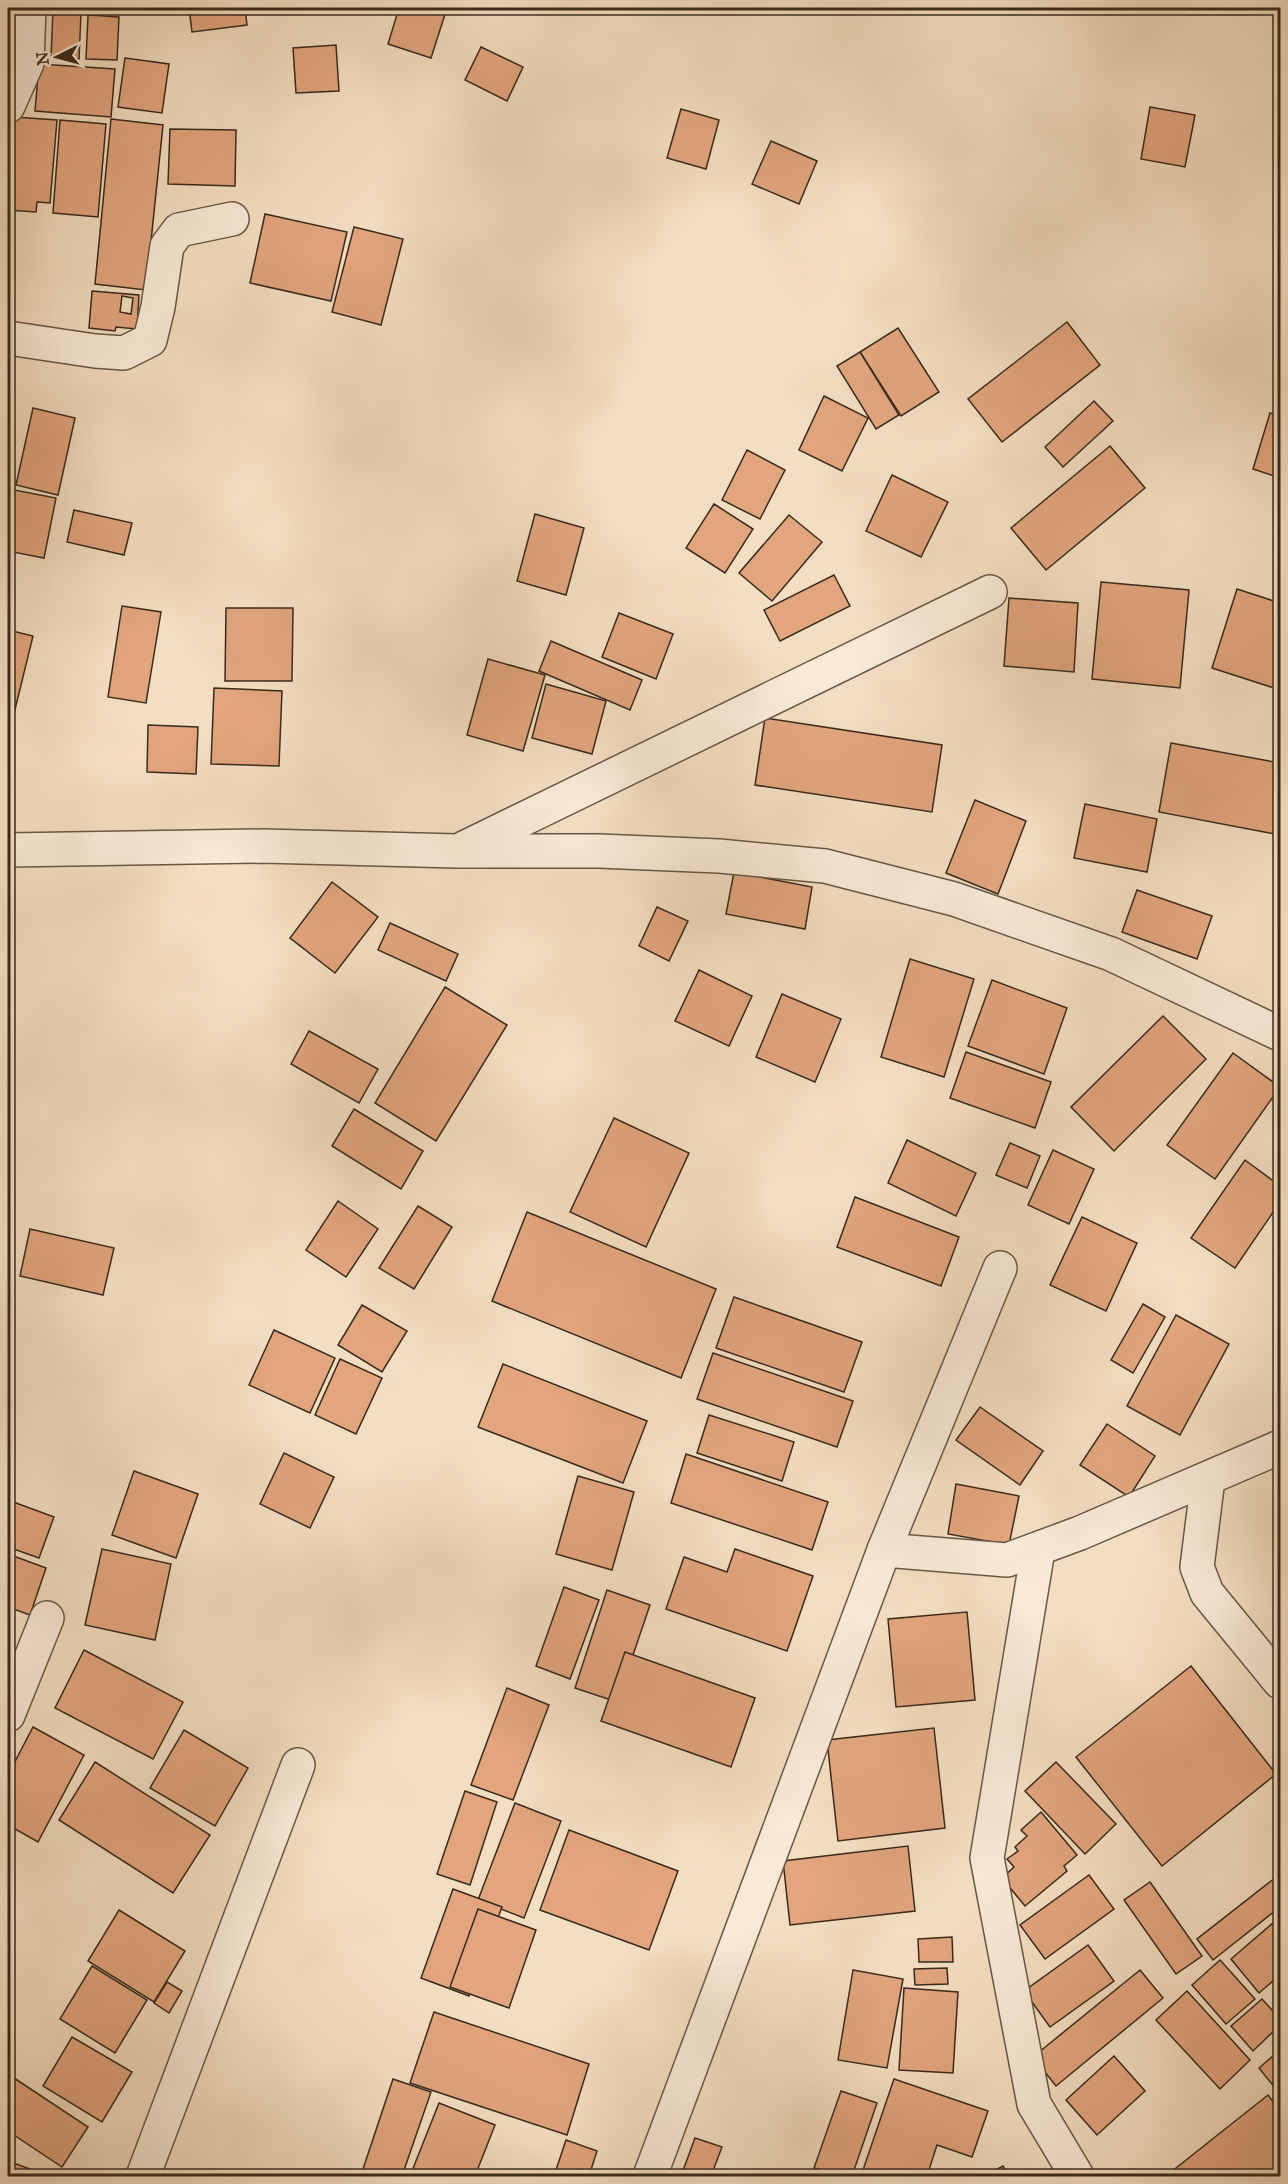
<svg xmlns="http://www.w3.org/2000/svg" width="1288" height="2184" font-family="'IM FELL Great Primer',serif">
<rect width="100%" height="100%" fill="#f4dec1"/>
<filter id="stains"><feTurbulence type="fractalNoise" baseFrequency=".00333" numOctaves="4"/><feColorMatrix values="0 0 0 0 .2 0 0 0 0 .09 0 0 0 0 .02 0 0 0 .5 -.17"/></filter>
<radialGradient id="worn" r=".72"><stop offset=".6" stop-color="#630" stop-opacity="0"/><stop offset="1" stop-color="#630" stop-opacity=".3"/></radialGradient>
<g fill="#e2a57e" stroke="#382b1c" stroke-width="1.5" fill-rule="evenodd">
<polygon points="189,8 245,8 247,25 192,32"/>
<polygon points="399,8 447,8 431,58 388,44"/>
<polygon points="1170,8 1194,8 1192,15"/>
<polygon points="53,11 81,13 79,59 51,57"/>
<polygon points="88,15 119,17 117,60 86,59"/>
<polygon points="8,22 25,23 11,67 8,67"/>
<polygon points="336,45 339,91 296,93 293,48"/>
<polygon points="481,47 523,67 507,101 465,80"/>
<polygon points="125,58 169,64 162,113 118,107"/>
<polygon points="39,64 115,69 111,117 35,111"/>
<polygon points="1150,107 1195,115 1185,167 1141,159"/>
<polygon points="681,109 719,120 706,169 667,158"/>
<polygon points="14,117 57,120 50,203 37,202 36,212 8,210"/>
<polygon points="111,119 163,125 146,290 95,284"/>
<polygon points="60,120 106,124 98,217 53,213"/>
<polygon points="170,129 236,130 235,186 168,184"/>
<polygon points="771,141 817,161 799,204 752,184"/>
<polygon points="265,214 347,232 331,301 250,283"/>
<polygon points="354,227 403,239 381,325 332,312"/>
<path d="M92 291 139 295 137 329 116 327 115 331 89 328ZM122 296 133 298 131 314 120 312Z"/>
<polygon points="1067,322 1100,365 1002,442 968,399"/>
<polygon points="898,328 939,392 901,416 860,352"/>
<polygon points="860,352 899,415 876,429 837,366"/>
<polygon points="824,396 868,418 842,471 799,450"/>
<polygon points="1094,401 1113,421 1063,467 1045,447"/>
<polygon points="33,408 75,418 58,495 16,485"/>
<polygon points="1270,413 1280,416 1280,478 1253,469"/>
<polygon points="1110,446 1145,488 1046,570 1011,528"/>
<polygon points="747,450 785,470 760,519 722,500"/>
<polygon points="892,475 948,502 921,557 866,531"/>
<polygon points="14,490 56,498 44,558 8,551 8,521"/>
<polygon points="714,504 753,529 725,573 686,548"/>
<polygon points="74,510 132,523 124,555 67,542"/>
<polygon points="535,514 584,528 566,595 517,581"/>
<polygon points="789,515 822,542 772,601 739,573"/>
<polygon points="834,575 850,606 780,641 764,610"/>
<polygon points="1101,582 1189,590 1180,688 1092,679"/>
<polygon points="1237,589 1280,603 1280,690 1212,668"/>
<polygon points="1009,598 1078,603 1074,672 1004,666"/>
<polygon points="122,606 161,612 146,703 108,697"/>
<polygon points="226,608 293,608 292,681 225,681"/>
<polygon points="619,613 673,634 656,679 602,657"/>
<polygon points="8,630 33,636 8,738"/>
<polygon points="551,641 642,680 630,710 539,671"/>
<polygon points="488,659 545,675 523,751 467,735"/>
<polygon points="546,684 606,701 592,754 532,738"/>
<polygon points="214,688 282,691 279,766 211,764"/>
<polygon points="765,718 942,745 932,812 755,785"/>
<polygon points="148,725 198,727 196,774 147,772"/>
<polygon points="1171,743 1280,763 1280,835 1159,812"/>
<polygon points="975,800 1026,821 998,894 946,873"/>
<polygon points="1085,804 1157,819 1147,872 1074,858"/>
<polygon points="734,872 812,887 805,929 726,914"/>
<polygon points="332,882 378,917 335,973 290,938"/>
<polygon points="1137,890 1212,916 1197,959 1122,932"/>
<polygon points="657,907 688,921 669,961 639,946"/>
<polygon points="390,923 458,954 446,981 378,950"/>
<polygon points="910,959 974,979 944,1077 881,1057"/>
<polygon points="699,970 752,996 729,1046 675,1021"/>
<polygon points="992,980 1067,1008 1044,1074 968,1046"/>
<polygon points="445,987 507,1025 436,1141 375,1103"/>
<polygon points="782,994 841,1019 815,1082 756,1057"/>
<polygon points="1163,1016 1206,1059 1114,1151 1071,1107"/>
<polygon points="309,1031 378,1069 359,1103 291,1064"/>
<polygon points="966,1052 1051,1082 1035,1128 950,1098"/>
<polygon points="1233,1053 1280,1087 1215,1179 1167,1145"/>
<polygon points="354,1109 423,1151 401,1189 332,1146"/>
<polygon points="614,1118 689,1153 646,1247 570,1212"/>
<polygon points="907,1140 976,1173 956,1216 888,1183"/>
<polygon points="1010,1143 1040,1156 1027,1188 996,1175"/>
<polygon points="1053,1150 1094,1169 1069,1224 1028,1205"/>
<polygon points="1245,1160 1280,1186 1280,1202 1235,1268 1191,1238"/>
<polygon points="855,1197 959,1237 941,1286 837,1247"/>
<polygon points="338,1201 378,1229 346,1277 306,1250"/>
<polygon points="418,1206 452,1227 414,1289 379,1268"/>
<polygon points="527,1212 716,1289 681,1378 492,1301"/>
<polygon points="1082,1217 1137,1243 1106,1311 1050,1285"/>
<polygon points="30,1229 114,1248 103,1295 20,1276"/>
<polygon points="734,1297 862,1342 844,1392 716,1348"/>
<polygon points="1143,1304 1165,1317 1133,1373 1111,1360"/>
<polygon points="362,1305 407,1331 382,1372 338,1345"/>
<polygon points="1176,1315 1229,1344 1180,1435 1127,1406"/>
<polygon points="274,1330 335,1358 310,1413 249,1385"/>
<polygon points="713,1353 853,1401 837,1447 697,1399"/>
<polygon points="340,1359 382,1378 356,1434 315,1415"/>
<polygon points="503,1364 647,1421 623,1483 478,1427"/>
<polygon points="980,1407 1043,1451 1020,1485 956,1440"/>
<polygon points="709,1415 794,1442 782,1481 697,1453"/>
<polygon points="1107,1424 1155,1456 1129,1497 1080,1465"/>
<polygon points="284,1453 334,1477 310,1528 260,1504"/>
<polygon points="686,1454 828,1502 812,1550 671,1503"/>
<polygon points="134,1471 198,1494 176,1558 112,1535"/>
<polygon points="578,1476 634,1492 612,1570 556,1554"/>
<polygon points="956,1484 1019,1496 1009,1545 948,1534"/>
<polygon points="8,1500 54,1517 39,1558 8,1547"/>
<polygon points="102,1549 171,1564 155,1640 85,1625"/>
<polygon points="735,1549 813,1576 787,1651 666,1609 684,1557 727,1572"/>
<polygon points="8,1554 46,1568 30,1615 8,1607"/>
<polygon points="564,1587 599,1600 570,1679 536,1666"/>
<polygon points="607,1590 650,1605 617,1702 575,1688"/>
<polygon points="967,1612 975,1700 896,1707 888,1619"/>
<polygon points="84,1650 183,1702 153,1759 55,1708"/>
<polygon points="625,1652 755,1698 731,1767 601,1721"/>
<polygon points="1191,1666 1276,1774 1162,1866 1076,1757"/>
<polygon points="507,1688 549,1705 513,1800 471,1785"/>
<polygon points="33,1727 84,1755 38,1842 8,1825 8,1775"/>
<polygon points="934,1728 945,1828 838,1841 827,1740"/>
<polygon points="184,1730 248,1768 215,1826 150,1788"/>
<polygon points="95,1762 210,1835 173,1893 59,1820"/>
<polygon points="1056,1762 1116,1824 1085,1854 1025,1791"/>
<polygon points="465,1791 497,1802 470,1885 437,1874"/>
<polygon points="515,1803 561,1821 524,1918 478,1900"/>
<polygon points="1041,1812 1077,1855 1064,1866 1067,1871 1025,1906 1002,1878 1014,1867 1007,1859 1018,1851 1015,1847 1027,1836 1021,1830"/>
<polygon points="569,1830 678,1871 649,1950 540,1910"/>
<polygon points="908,1846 915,1911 790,1925 783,1861"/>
<polygon points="1280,1874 1280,1907 1213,1960 1197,1939"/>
<polygon points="1089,1875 1114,1909 1045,1959 1020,1925"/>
<polygon points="1150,1882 1202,1956 1176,1974 1124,1900"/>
<polygon points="453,1889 502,1907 469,1996 421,1978"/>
<polygon points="478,1909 536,1930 509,2008 450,1987"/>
<polygon points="119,1910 185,1951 154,2002 88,1961"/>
<polygon points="1280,1917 1280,1975 1259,1993 1231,1959"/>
<polygon points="952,1937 953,1962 919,1962 918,1939"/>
<polygon points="1088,1945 1114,1981 1050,2027 1024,1991"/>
<polygon points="1220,1960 1255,1999 1226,2024 1192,1985"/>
<polygon points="92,1966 147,2000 115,2053 60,2019"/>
<polygon points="947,1968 948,1984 915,1985 914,1969"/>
<polygon points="853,1970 903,1979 887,2068 838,2060"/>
<polygon points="1140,1970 1163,1998 1056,2086 1033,2057"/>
<polygon points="167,1982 182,1991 169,2013 154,2003"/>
<polygon points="904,1988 958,1992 953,2073 899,2070"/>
<polygon points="1187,1991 1250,2060 1220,2089 1156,2020"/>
<polygon points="1262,1999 1280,2019 1280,2025 1253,2051 1231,2026"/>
<polygon points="434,2012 589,2064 567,2135 410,2083"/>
<polygon points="72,2037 132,2072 102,2122 43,2086"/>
<polygon points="1280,2050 1280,2094 1259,2068"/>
<polygon points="1114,2056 1145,2091 1097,2135 1066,2100"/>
<polygon points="8,2074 88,2127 62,2167 8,2131"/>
<polygon points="393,2079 431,2092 402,2176 375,2176 362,2172"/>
<polygon points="894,2079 988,2111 972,2157 937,2145 927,2176 861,2176"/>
<polygon points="841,2091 877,2103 852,2176 839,2176 814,2168"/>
<polygon points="1268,2095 1280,2111 1280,2165 1266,2176 1166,2176"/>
<polygon points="439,2103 495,2125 475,2176 410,2176"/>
<polygon points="695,2138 722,2147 711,2176 681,2176"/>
<polygon points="566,2140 597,2151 589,2176 554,2176"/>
<polygon points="8,2161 49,2176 8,2176"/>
<polygon points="1003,2166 1009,2176 985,2176"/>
</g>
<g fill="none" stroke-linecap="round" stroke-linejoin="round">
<defs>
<g id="minor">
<polyline points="8,106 27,63 29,8"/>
<polyline points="8,338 95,351 124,353 150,340 158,307 167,246 179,230 232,219"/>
<polyline points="464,848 990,592"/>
<polyline points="8,850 263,846 457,851 599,851 719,856 825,866 954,899 1111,954 1280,1034"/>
<polyline points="1208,1479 1197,1567 1207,1593 1280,1682"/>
<polyline points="884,1550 1007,1560 1080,1533 1280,1447"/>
<polyline points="1038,1550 987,1858 1034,2104 1077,2176"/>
<polyline points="8,1715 47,1618"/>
<polyline points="143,2176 298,1765"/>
<polyline points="650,2176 884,1550 1000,1268"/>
</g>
</defs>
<use href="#minor" stroke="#675845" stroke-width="36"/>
<use href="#minor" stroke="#f8ead7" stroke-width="33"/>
</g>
<rect width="1288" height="2184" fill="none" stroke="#f4dec1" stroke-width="30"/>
<rect x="9" y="9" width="1270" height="2166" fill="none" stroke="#382b1c" stroke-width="3"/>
<rect x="15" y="15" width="1258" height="2154" fill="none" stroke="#382b1c" stroke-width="1.5"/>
<g transform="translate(57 57) rotate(264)" stroke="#f8ead7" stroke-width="4.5" paint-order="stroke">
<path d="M0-4.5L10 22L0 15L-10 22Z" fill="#382b1c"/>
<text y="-9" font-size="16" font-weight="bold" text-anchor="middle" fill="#382b1c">N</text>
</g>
<rect width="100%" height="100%" filter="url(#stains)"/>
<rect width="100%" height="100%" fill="url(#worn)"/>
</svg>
